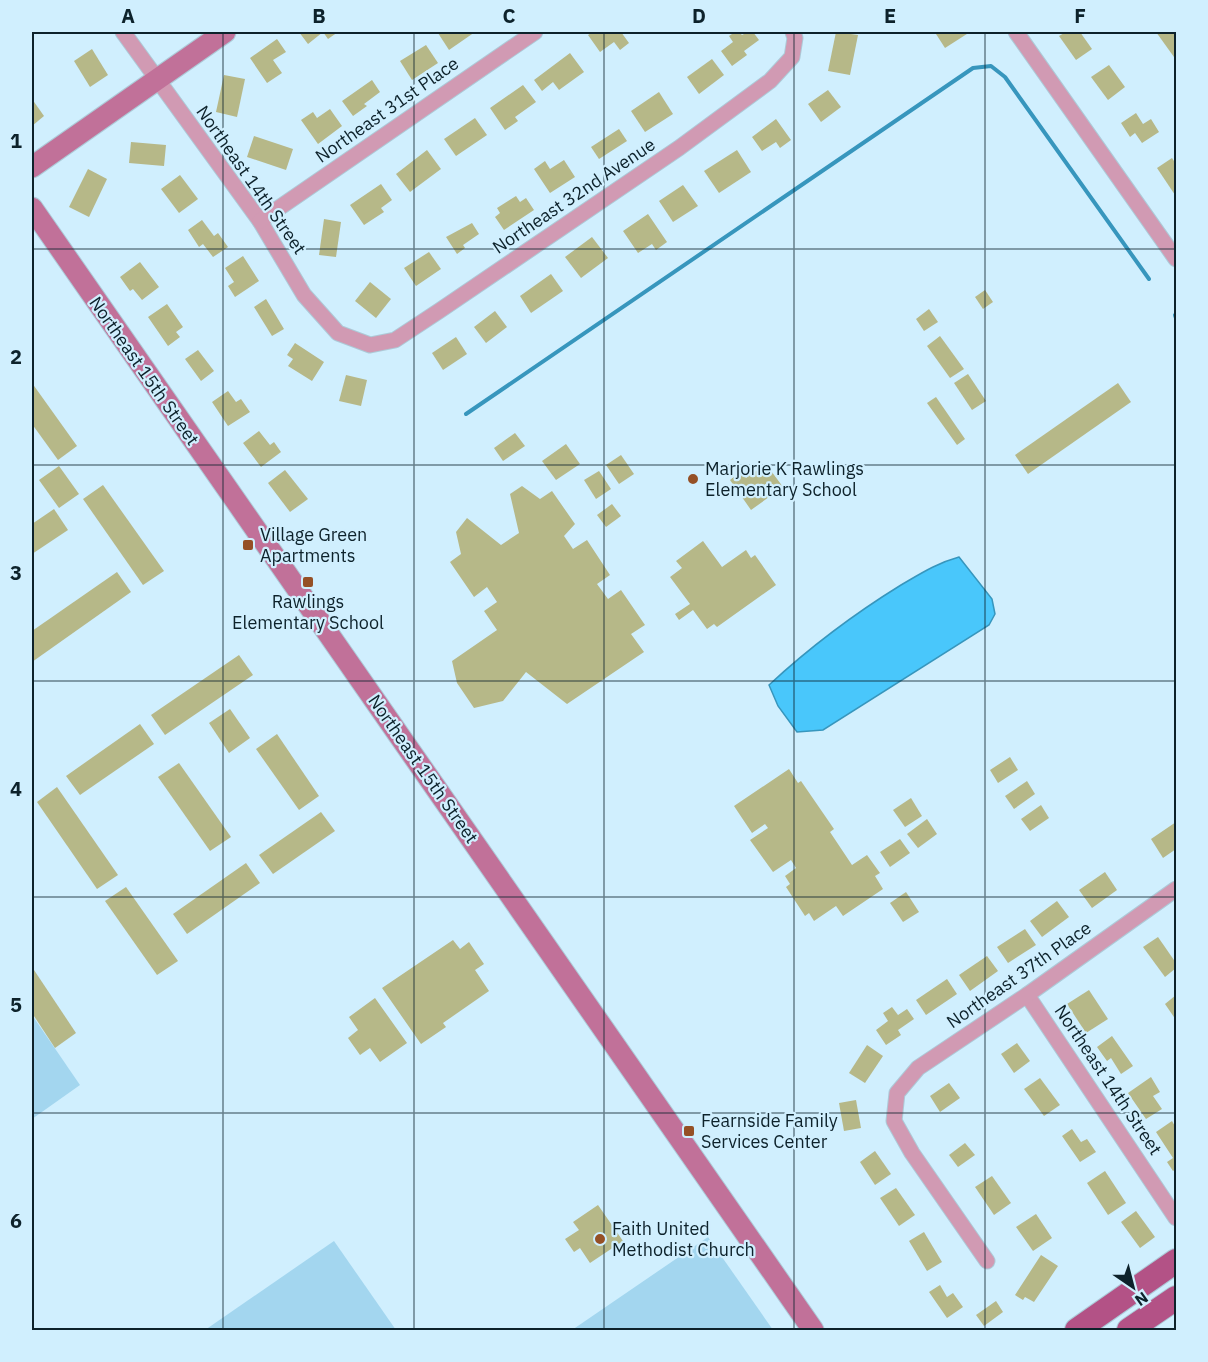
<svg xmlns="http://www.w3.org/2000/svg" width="1208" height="1362" font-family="'IBM Plex Sans',sans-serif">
<rect width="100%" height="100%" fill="#d0effe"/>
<g fill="#a3d6ef">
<polygon points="32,1015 80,1085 32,1119"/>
<polygon points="708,1237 773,1330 572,1330"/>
<polygon points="334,1241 396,1330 205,1330"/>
</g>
<path fill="#49c7fb" stroke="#3796bd" stroke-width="1.5" d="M959 557 992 599 995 614 989 625 823 730 797 732 778 706 769 685C809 648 854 614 901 585 920 574 937 563 959 557Z"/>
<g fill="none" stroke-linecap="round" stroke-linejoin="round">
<g stroke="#3796bd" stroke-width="4">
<polyline points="1175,315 1176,318"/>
<polyline points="466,414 973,68 991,66 1005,77 1149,279"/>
</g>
</g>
<g fill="#b6b888">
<polygon points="299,32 338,32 328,39 323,32 308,44"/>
<polygon points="439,32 475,32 449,50 438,33"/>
<polygon points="593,32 621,32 629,43 620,50 614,42 600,52 588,35"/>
<polygon points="735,32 739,32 742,35 748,32 753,32 759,40 744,51 747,55 732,66 721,51 733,42 729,36"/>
<polygon points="836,32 858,35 850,75 828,71"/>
<polygon points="939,32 970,32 945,48 936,34"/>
<polygon points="1066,32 1080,32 1092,49 1076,60 1059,36"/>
<polygon points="1156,32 1176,32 1176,56 1174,57"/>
<polygon points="277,39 286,52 273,60 282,73 267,83 250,58"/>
<polygon points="426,45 438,63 412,80 400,61"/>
<polygon points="92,49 108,75 90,87 74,61"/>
<polygon points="570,53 584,72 559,90 553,82 542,91 534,80"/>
<polygon points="712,59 724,75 699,94 687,77"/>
<polygon points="1109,65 1125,87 1108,100 1091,77"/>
<polygon points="224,75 245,79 237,117 216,112"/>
<polygon points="372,80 380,92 364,104 367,106 353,116 342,101"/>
<polygon points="523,85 536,102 515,117 518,121 505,130 490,108"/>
<polygon points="828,90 841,107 821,122 808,104"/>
<polygon points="659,92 673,114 645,132 631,111"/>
<polygon points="32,99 44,116 32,126"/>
<polygon points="330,109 342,126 318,144 301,120 313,112 317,118"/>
<polygon points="1136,113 1143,124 1151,119 1159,132 1142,143 1135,133 1130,137 1121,123"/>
<polygon points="475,118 487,135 456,156 444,139"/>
<polygon points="776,119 791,140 780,148 776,142 762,151 752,137"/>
<polygon points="619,129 627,141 599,159 591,147"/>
<polygon points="254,136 293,149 286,170 247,157"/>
<polygon points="131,142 166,145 164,166 129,163"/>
<polygon points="427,150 441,169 410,192 396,174"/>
<polygon points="737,150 751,172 719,193 704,171"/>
<polygon points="1172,158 1176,164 1175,195 1157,168"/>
<polygon points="564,160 575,177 550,193 534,169 545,161 550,169"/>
<polygon points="88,169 107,179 89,217 69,207"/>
<polygon points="180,175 198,199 179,213 161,189"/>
<polygon points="381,184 392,200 381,208 384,212 364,225 350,205"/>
<polygon points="683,185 698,206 673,222 659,201"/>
<polygon points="516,196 520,202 526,198 534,210 504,230 495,217 500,213 497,208"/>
<polygon points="648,214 667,242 656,250 652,244 638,253 623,231"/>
<polygon points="324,219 341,222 336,257 319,255"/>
<polygon points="202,220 214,236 218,233 228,247 213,257 203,244 199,247 188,230"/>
<polygon points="472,223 479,234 463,245 465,248 457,254 446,237"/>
<polygon points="592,237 608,258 581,278 565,257"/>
<polygon points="429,252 441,269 416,286 404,268"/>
<polygon points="243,256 259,281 235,297 228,286 234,282 225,268"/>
<polygon points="140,262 159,287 142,300 133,289 130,291 120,277"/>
<polygon points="551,274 563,291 531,313 520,296"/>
<polygon points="370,282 391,299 376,318 355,301"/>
<polygon points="985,290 993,302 983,309 975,297"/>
<polygon points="266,299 284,329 272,336 254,307"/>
<polygon points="167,304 183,327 176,332 180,337 168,346 148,317"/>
<polygon points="929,309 938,322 924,331 916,319"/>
<polygon points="495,311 507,327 486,343 474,327"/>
<polygon points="940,336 964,369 950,378 927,346"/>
<polygon points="456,337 467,354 443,370 432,353"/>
<polygon points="295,343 324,362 312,381 288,366 293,359 287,355"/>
<polygon points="198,350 214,371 201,381 185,359"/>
<polygon points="968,374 986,401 972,410 954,383"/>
<polygon points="346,375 367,380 361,406 339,401"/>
<polygon points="32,383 77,446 58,460 32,424"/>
<polygon points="1118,383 1131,402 1028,474 1015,455"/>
<polygon points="228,391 236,402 241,399 250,412 228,426 212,402"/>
<polygon points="936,397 965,439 957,445 927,403"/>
<polygon points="259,431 270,445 274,442 281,452 261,467 243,443"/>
<polygon points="515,433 525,446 503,461 494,448"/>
<polygon points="566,444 580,464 556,480 542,461"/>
<polygon points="621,455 634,474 619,484 606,465"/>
<polygon points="766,464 783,487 751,510 730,480 741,471 746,478"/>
<polygon points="59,466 79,494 59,508 39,480"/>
<polygon points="285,470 308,499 290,512 268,483"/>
<polygon points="599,471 611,489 596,499 584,480"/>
<polygon points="103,485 164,571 143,585 83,499"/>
<polygon points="522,486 540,499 552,491 575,524 564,536 573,549 587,540 610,575 597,584 608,599 621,590 645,625 631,634 644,652 567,704 526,672 503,701 474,708 457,683 452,661 497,630 484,611 497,602 487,587 474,597 450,562 461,554 456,532 467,518 501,545 519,533 510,494"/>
<polygon points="612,504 621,516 606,527 597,515"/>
<polygon points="54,509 68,530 32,554 32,524"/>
<polygon points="703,541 722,567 746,550 751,558 755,555 776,585 717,627 714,624 707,629 693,610 679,620 675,614 690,604 670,577 682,568 676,561"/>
<polygon points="117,572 131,592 32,662 32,631"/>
<polygon points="239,655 253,675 165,735 151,715"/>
<polygon points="230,709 250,738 229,753 209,723"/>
<polygon points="140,724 154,744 80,795 66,776"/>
<polygon points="277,734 319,796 299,810 256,749"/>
<polygon points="1010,757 1018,770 998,783 990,770"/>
<polygon points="179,763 231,837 210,851 158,777"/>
<polygon points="789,769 798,783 801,781 834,829 830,832 852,865 867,855 880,873 875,876 883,889 843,916 836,906 814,921 809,913 805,916 786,887 790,884 785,876 796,868 791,860 773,872 750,840 768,828 765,824 752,833 734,806"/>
<polygon points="1027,781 1035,794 1014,809 1005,796"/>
<polygon points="57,787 118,875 97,889 37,802"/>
<polygon points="911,798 922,816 905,827 893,810"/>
<polygon points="1041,805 1049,818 1030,831 1021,819"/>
<polygon points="321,812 335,831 273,874 259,855"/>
<polygon points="927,819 937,834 918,848 907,834"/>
<polygon points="1176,822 1176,849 1163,858 1151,839"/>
<polygon points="900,839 910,853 890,867 880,852"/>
<polygon points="246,863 260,883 187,934 173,914"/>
<polygon points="1105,872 1117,890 1092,908 1079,890"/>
<polygon points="126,887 178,961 157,975 105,901"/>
<polygon points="906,892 919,912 903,922 890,903"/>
<polygon points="1057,901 1069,917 1042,937 1030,921"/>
<polygon points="1025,929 1036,945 1008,963 997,947"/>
<polygon points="1158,937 1176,963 1176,968 1165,977 1143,947"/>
<polygon points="453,940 460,949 469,942 484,964 475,970 489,991 443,1023 446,1027 421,1044 382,988"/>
<polygon points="987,956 998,971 970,991 959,975"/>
<polygon points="32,967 76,1033 55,1048 32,1013"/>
<polygon points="947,979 957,994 926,1015 916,1000"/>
<polygon points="1089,990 1108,1019 1086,1033 1067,1004"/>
<polygon points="1176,995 1176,1020 1165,1004"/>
<polygon points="375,998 407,1043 380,1062 370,1048 360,1055 348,1038 358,1030 349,1017"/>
<polygon points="892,1007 898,1015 907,1009 914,1019 898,1030 901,1035 886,1045 876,1030 888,1021 883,1013"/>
<polygon points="1112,1036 1133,1066 1121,1074 1111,1058 1107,1061 1097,1047"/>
<polygon points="1017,1043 1030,1061 1014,1073 1001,1054"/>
<polygon points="867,1045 883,1056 865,1083 849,1073"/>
<polygon points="1151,1077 1160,1092 1153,1096 1162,1109 1146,1119 1128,1093"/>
<polygon points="1040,1078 1060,1105 1044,1116 1024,1089"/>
<polygon points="949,1083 960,1098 940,1112 930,1096"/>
<polygon points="856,1100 861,1128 844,1131 839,1103"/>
<polygon points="1172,1121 1176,1128 1176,1169 1173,1171 1167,1162 1173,1158 1156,1132"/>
<polygon points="1072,1129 1081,1142 1087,1139 1096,1152 1080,1162 1062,1136"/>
<polygon points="965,1143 975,1155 958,1167 949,1155"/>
<polygon points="875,1151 891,1174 875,1185 860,1162"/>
<polygon points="1105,1171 1126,1203 1108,1215 1087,1183"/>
<polygon points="992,1176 1011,1203 994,1215 975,1187"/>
<polygon points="896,1188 915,1215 899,1226 880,1198"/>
<polygon points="598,1205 623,1241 590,1263 580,1248 574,1252 565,1239 579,1230 573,1222"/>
<polygon points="1136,1211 1155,1237 1140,1248 1121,1222"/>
<polygon points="1036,1214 1052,1238 1033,1251 1016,1227"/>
<polygon points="924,1232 942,1262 927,1271 909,1241"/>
<polygon points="1041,1255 1058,1266 1034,1302 1025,1297 1023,1300 1015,1295"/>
<polygon points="940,1285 947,1297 953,1293 963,1307 947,1318 929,1292"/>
<polygon points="996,1301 1003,1312 984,1326 976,1315"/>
</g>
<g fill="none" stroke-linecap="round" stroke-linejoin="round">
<defs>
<g id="street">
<polyline points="123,32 260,221 304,295 338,333 370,345 395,340 439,311 679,148 770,81 792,57 795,38 793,32"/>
<polyline points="1016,32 1176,259"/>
<polyline points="260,221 535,32"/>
<polyline points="1027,995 1176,1218"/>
<polyline points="987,1261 912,1153 894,1121 897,1093 918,1068 1027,995 1176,889"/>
</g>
<g id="secondary">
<polyline points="32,167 225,32"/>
<polyline points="32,208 813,1330"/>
</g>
<g id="primary">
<polyline points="1077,1330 1176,1261"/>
<polyline points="1129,1330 1176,1298"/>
</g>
</defs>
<use href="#street" stroke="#adcad8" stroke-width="17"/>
<use href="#secondary" stroke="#adcad8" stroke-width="23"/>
<use href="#primary" stroke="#adcad8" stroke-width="26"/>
<use href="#street" stroke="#d19ab3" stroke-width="15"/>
<use href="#secondary" stroke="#c17199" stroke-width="21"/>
<use href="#primary" stroke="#b35286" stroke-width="24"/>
</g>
<path fill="none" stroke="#0d222b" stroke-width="1.5" stroke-opacity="0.55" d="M223 32V1330M414 32V1330M604 32V1330M794 32V1330M985 32V1330M32 249H1176M32 465H1176M32 681H1176M32 897H1176M32 1113H1176"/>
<g fill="#955026" stroke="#d0effe" stroke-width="2">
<circle cx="693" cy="479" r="6"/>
<rect x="242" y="539" width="12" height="12" rx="3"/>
<rect x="302" y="576" width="12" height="12" rx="3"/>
<rect x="683" y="1125" width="12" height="12" rx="3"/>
<circle cx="600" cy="1239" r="6"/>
</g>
<g text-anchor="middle" stroke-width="4.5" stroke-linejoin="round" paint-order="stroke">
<g font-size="18" fill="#0d222b" stroke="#d0effe">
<text transform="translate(387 110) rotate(-35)" y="6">Northeast 31st Place</text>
<text transform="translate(251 180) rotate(55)" y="6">Northeast 14th Street</text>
<text transform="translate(574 196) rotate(-34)" y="6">Northeast 32nd Avenue</text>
<text transform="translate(144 371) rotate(55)" y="6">Northeast 15th Street</text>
<text transform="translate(423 769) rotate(55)" y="6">Northeast 15th Street</text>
<text transform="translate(1019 975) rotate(-35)" y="6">Northeast 37th Place</text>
<text transform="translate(1108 1080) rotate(56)" y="6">Northeast 14th Street</text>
</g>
<g font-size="18" fill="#0d222b" stroke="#d0effe" text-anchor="start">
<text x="705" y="475">Marjorie K Rawlings<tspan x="705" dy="21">Elementary School</tspan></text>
<text x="260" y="541">Village Green<tspan x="260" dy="21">Apartments</tspan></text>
<text x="308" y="608" text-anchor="middle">Rawlings<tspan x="308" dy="21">Elementary School</tspan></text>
<text x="701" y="1127">Fearnside Family<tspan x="701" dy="21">Services Center</tspan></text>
<text x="612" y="1235">Faith United<tspan x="612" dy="21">Methodist Church</tspan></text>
</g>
</g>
<rect width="1208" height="1362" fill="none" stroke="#d0effe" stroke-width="66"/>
<g transform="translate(1133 1287) rotate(145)" stroke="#d0effe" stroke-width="4.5" paint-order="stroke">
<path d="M0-4.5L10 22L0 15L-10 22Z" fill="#0d222b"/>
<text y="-9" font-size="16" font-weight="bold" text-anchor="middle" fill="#0d222b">N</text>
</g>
<rect x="33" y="33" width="1142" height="1296" fill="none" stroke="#0d222b" stroke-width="2"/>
<g font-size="20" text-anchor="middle" font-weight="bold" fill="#0d222b">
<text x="128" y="23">A</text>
<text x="319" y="23">B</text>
<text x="509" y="23">C</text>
<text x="699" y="23">D</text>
<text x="890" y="23">E</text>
<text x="1080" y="23">F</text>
<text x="16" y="148">1</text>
<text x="16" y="364">2</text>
<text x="16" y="580">3</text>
<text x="16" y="796">4</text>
<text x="16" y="1012">5</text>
<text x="16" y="1228">6</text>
</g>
</svg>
